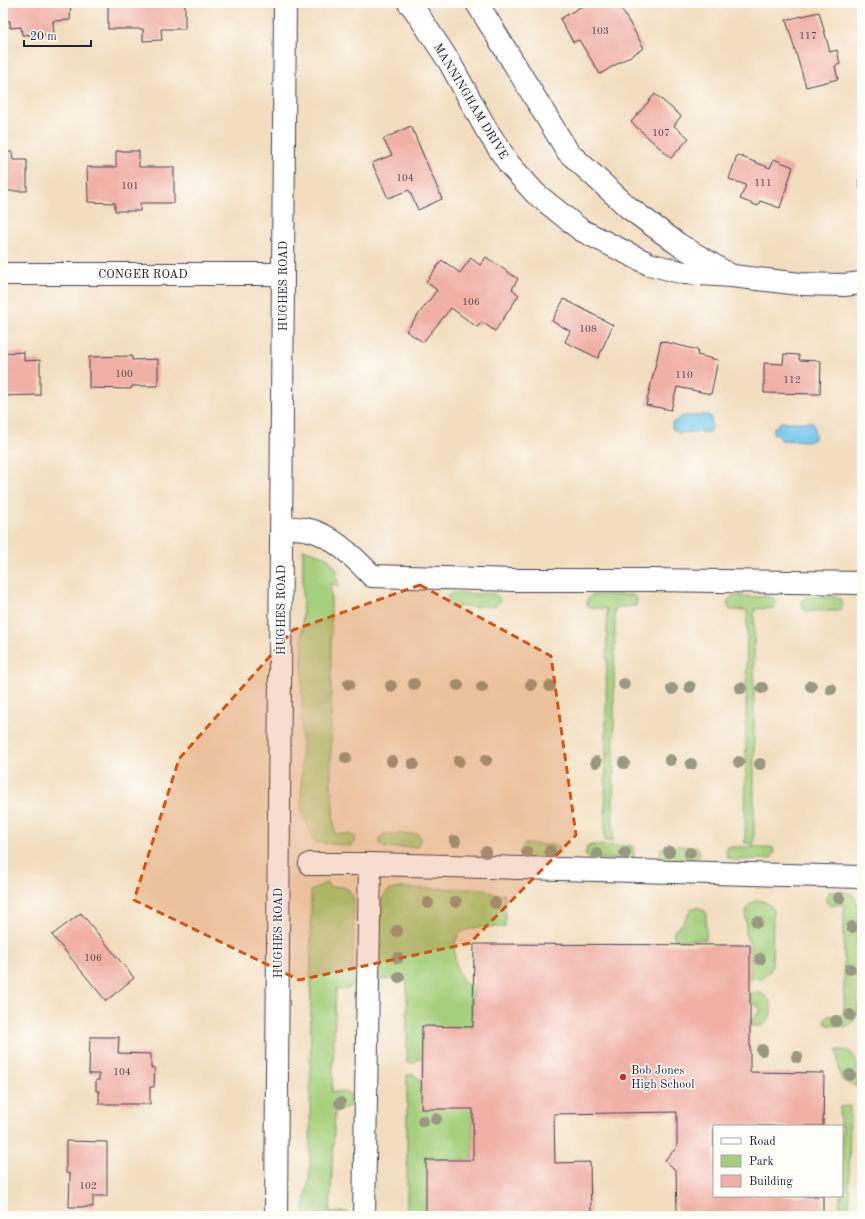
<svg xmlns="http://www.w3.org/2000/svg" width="865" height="1219" font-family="'Old Standard TT',serif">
<rect width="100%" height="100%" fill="#fdfcf7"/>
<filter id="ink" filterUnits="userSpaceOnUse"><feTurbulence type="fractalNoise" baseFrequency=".025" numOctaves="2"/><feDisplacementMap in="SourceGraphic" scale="8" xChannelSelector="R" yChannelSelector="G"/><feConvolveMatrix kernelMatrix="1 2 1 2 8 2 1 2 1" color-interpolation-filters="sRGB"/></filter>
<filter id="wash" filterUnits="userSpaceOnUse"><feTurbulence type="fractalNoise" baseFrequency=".012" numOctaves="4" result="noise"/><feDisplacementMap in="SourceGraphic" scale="16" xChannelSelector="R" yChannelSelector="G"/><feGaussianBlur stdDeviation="0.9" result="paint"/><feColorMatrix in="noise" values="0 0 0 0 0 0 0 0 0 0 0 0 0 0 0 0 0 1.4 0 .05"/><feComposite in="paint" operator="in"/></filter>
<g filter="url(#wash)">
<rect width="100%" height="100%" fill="#f2ddbe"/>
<g fill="#a5cf7b" stroke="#64785b">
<polygon points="303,549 327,557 337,570 338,587 331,583 331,782 335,834 351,834 356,838 351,846 314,842 301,809"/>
<polygon points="452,593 495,594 500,600 496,606 452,607 448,603 447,596"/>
<polygon points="591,595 633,595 637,598 636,606 615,608 613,841 605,841 607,609 593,608 587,605 588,598"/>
<polygon points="733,596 769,597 774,598 776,603 775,608 754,609 754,844 745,843 747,610 730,610 727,604 729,599"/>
<polygon points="806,597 837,597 840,599 843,605 841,609 836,611 805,611 802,608 802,601"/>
<polygon points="384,834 417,834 421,838 417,847 385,848 379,844 379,838"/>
<polygon points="525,844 554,845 559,847 560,853 556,857 524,858 521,856 521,848"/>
<polygon points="592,845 632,846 634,851 634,857 630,859 589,859 585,855 587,847"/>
<polygon points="665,846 695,846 699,849 700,855 694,860 664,860 660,857 661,848"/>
<path d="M728 847H769L773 848C775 854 774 856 769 859L734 860 727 857 726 851Z"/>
<path d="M327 882 329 887C343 886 348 885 354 899L353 984C349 990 343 989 336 989L332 1092H346L351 1095 350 1106 335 1112 330 1212H345L354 1216H303L310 1172 311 891Z"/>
<path d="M401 888 485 889 495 895 505 894V927C492 927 474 925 462 932 449 941 455 973 465 983 467 985 471 986 473 987V1027H422V1056L414 1063H407V980L378 979 379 904C386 892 387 889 401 888Z"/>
<path d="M829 892C845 892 853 888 858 906V1012L854 1021 846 1027 828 1025 825 1023V1018L829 1016 844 1015V905H830L826 902V897Z"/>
<path d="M757 900C765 901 770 903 773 911L772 966 769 972 762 978 750 979V945L746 937V909L750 904Z"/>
<polygon points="698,907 706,912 706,939 677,940 674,938 674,931 682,924 691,909"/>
<path d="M750 993C754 993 759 992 762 994 775 1000 774 1019 762 1025 759 1027 754 1026 750 1026V1021L761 1010 750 1000Z"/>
<path d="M837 1050C840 1050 844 1050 847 1051 861 1055 857 1077 857 1087L842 1080 839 1072Z"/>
<polygon points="414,1074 421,1081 473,1109 473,1160 427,1160 426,1216 407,1216 407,1075"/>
<polygon points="850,1106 849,1213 839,1213 840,1196 842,1196 842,1126 840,1126 840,1107"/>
</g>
<g fill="#6bc4e9" stroke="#467392">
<polygon points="708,415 711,417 712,429 709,432 678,433 675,430 672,429 672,423 683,416"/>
<polygon points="781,422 811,422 814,424 815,436 813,440 810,441 781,440 777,434 773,434 774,427 778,427 778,424"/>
</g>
<g id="blocks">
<g fill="#f0b0a6">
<polygon points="3,3 71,3 70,20 53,21 54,34 22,35 21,27 10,28 10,21 3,21"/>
<polygon points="108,3 185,3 185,29 161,29 162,40 143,41 143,29 108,29"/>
<polygon points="587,3 618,3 644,48 600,74 579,40 573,42 560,19"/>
<polygon points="819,12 830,52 837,50 840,64 835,66 838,79 806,87 786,20"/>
<polygon points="655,94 681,116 674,126 689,138 671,158 631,122"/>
<polygon points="411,126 442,199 418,210 409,190 388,198 372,163 392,155 383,139"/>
<polygon points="116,151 139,151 139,167 174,167 174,203 140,203 140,211 115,211 115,203 88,202 87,167 116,167"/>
<polygon points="3,152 12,152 13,160 27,160 27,191 5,191 5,207 3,207"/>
<polygon points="737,155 770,168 774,159 793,167 780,208 760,201 758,206 740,199 746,185 729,179"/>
<polygon points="862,179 862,193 861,193 858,180"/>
<polygon points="486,257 518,279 512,289 519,295 495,331 482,322 477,327 451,308 423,342 406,331 437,290 426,282 442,260 460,273 471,258 480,265"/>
<polygon points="564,299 613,325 598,358 565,342 570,331 552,321"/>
<polygon points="661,341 698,350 697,355 718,360 711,394 677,387 671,410 646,405"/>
<polygon points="24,352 24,361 40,360 40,395 3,396 3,353"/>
<polygon points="784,354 799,355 799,360 821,361 820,394 764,393 764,363 783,364"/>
<polygon points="132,356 132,360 158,359 158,386 132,386 131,389 89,388 89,357"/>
<polygon points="81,913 134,978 106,1001 52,935"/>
<polygon points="474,944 750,945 750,1072 824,1073 823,1126 714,1126 714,1196 823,1196 823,1216 677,1216 676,1171 665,1160 677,1147 677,1112 554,1114 555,1163 590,1162 591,1216 426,1216 426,1160 473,1160 473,1109 421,1109 422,1026 473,1027"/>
<polygon points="90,1037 119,1037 118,1053 151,1054 151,1068 155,1068 154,1087 150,1087 150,1104 99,1104 99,1091 96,1091 96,1080 99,1080 99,1074 89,1074"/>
<polygon points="66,1141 107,1142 107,1196 93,1196 93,1207 69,1207 70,1174 66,1173"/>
</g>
</g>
</g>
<g filter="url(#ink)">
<use href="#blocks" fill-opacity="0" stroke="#413e4f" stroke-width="1"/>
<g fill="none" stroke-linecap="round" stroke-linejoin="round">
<defs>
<g id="minor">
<polyline points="409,3 413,7 450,63 486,129 509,164 535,193 581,230 649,264 684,273 732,276 800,284 844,285 862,283"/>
<polyline points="477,3 568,152 629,208 678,244 730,275"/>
<polyline points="3,274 283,274"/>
<path d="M282 527C292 528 306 528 316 532 335 539 358 561 372 576L515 580H651L862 583"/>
<polyline points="310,864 370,864 862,877"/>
<polyline points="364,1216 370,864"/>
</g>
<polyline id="major" points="276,1216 285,3"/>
</defs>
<use href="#minor" stroke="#413e4f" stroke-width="24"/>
<use href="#major" stroke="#413e4f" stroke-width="24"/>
<use href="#minor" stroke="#fff" stroke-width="22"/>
<use href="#major" stroke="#fff" stroke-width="22"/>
</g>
<g fill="#999882">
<circle cx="349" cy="684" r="6"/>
<circle cx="414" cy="684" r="6"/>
<circle cx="624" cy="684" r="6"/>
<circle cx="458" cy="685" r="6"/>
<circle cx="531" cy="685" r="6"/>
<circle cx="391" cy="686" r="6"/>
<circle cx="550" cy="686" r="6"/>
<circle cx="811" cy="686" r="6"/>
<circle cx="482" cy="687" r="6"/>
<circle cx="690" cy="687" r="6"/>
<circle cx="741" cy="688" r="6"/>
<circle cx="762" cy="688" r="6"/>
<circle cx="672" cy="689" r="6"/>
<circle cx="831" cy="689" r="6"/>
<circle cx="346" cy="758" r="6"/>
<circle cx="486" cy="760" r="6"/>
<circle cx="670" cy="760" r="6"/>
<circle cx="392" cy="761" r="6"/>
<circle cx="459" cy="761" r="6"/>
<circle cx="596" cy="762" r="6"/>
<circle cx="739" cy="762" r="6"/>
<circle cx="624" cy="763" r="6"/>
<circle cx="413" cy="764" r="6"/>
<circle cx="691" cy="764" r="6"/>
<circle cx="760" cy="764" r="6"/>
<circle cx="455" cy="841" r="6"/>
<circle cx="550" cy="851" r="6"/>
<circle cx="486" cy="852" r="6"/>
<circle cx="527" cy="852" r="6"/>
<circle cx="669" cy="852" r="6"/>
<circle cx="625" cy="853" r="6"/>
<circle cx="690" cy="853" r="6"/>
<circle cx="597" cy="854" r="6"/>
<circle cx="839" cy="898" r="6"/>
<circle cx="456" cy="902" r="6"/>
<circle cx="428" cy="903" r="6"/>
<circle cx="495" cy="903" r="6"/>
<circle cx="757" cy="922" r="6"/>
<circle cx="852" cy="927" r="6"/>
<circle cx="397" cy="931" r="6"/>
<circle cx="398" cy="958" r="6"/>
<circle cx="760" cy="959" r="6"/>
<circle cx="850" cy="969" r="6"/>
<circle cx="399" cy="977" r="6"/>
<circle cx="850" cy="1015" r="6"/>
<circle cx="836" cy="1021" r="6"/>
<circle cx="762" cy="1050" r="6"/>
<circle cx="797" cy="1057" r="6"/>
<circle cx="850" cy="1075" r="6"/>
<circle cx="340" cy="1103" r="6"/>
<circle cx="436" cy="1119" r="6"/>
<circle cx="423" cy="1121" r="6"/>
</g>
</g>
<path fill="#d45411" fill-opacity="0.2" stroke="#d45411" stroke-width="3" stroke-dasharray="8 5" stroke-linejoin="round" d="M420 585 551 656 576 835 470 943 299 980 134 900 179 759 293 630Z"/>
<circle fill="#c8321e" stroke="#fdfcf7" stroke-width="1.5" cx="623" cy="1077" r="4"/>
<g text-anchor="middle" stroke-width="3" stroke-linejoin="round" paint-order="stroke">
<g font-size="10" fill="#564656">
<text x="600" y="34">103</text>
<text x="808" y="39">117</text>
<text x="661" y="136">107</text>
<text x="405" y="181">104</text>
<text x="763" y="186">111</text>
<text x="130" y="189">101</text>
<text x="471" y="305">106</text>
<text x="588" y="332">108</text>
<text x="124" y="377">100</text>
<text x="684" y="378">110</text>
<text x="792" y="383">112</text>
<text x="93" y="961">106</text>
<text x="122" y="1075">104</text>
<text x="88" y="1189">102</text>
</g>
<g font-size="12" fill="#22223b" stroke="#fdfcf7">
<text transform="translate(471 101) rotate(59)" y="4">MANNINGHAM DRIVE</text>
<text x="143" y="278">CONGER ROAD</text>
<text transform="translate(283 286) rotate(-90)" y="4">HUGHES ROAD</text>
<text transform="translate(281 610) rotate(-90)" y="4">HUGHES ROAD</text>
<text transform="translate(278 933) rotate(-90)" y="4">HUGHES ROAD</text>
</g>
<g font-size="12" fill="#22223b" stroke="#fdfcf7" text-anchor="start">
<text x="631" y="1074">Bob Jones<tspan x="631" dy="14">High School</tspan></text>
</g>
</g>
<rect width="865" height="1219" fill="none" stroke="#fdfcf7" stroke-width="16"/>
<rect x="713" y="1125" width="130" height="72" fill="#fdfcf7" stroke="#a5a5ac"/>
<rect x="721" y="1138" width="20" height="6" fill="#ffffff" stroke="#a5a5ac"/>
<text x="749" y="1145" font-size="12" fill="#22223b">Road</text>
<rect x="721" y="1155" width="20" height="12" fill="#a5cf7b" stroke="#a5a5ac"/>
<text x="749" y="1165" font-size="12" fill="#22223b">Park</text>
<rect x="721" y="1175" width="20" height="12" fill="#f0b0a6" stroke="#a5a5ac"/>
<text x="749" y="1185" font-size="12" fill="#22223b">Building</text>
<path d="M24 40v6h67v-6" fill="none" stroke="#22223b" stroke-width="2"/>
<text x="30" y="40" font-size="12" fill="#22223b" stroke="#fdfcf7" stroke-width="3" paint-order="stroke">20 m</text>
</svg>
